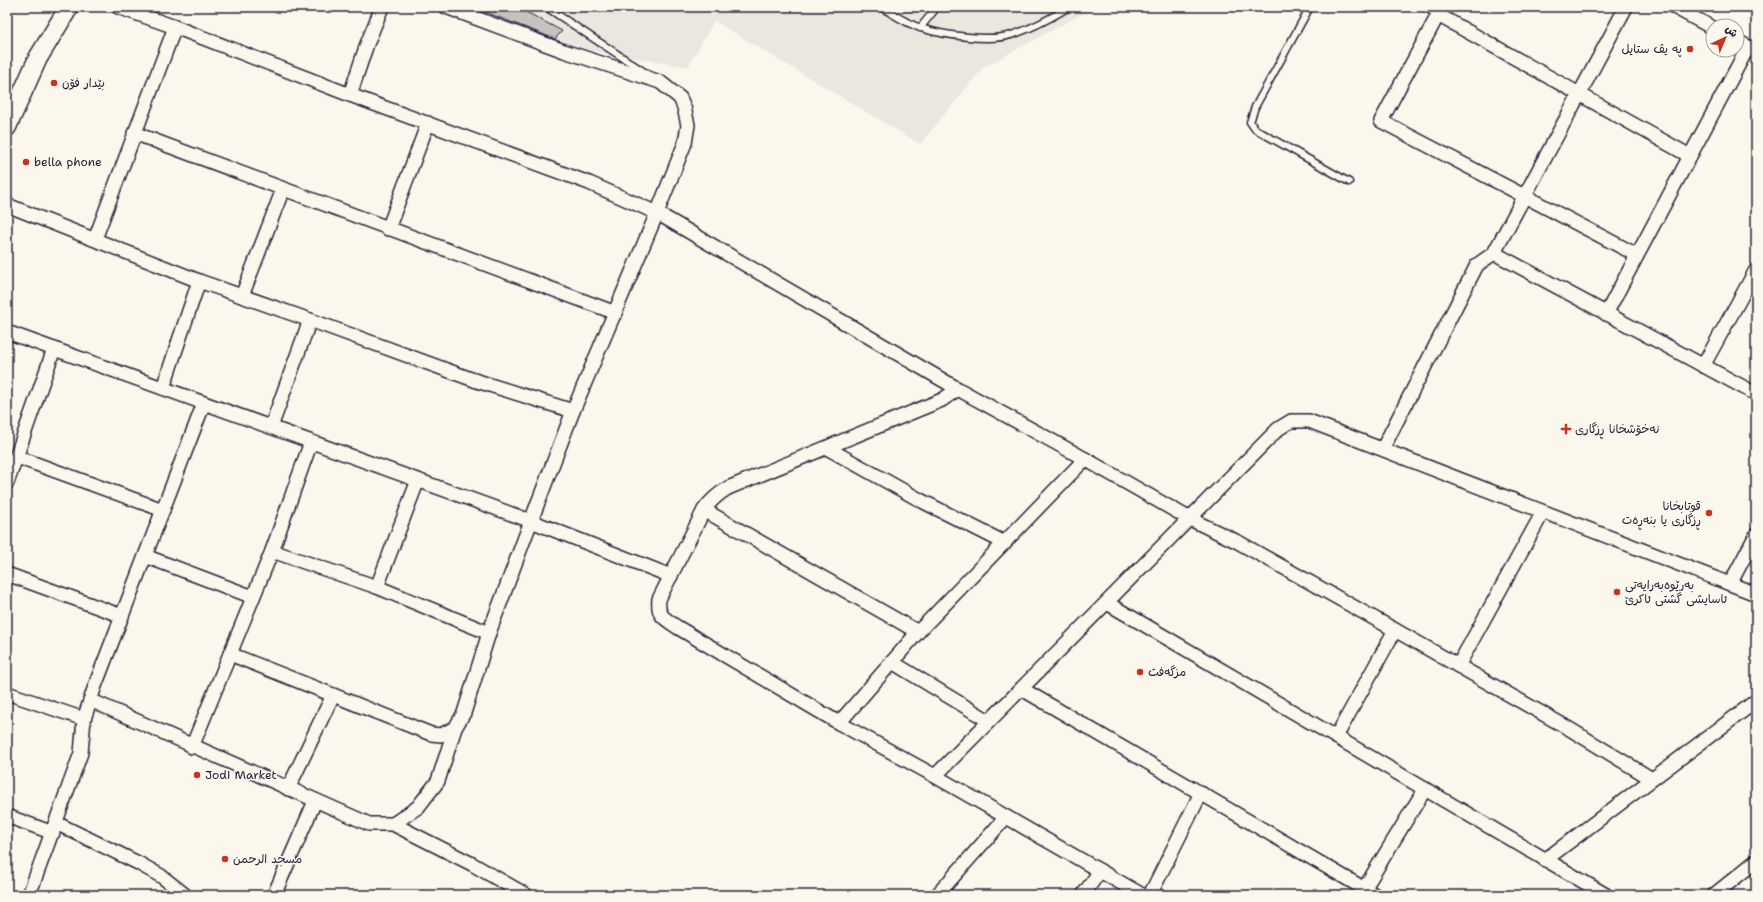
<svg xmlns="http://www.w3.org/2000/svg" width="1763" height="902" font-family="'Shantell Sans','Playpen Sans Arabic',sans-serif">
<rect width="100%" height="100%" fill="#fbf7ec"/>
<filter id="ink" filterUnits="userSpaceOnUse"><feTurbulence type="fractalNoise" baseFrequency=".025" numOctaves="2"/><feDisplacementMap in="SourceGraphic" scale="8" xChannelSelector="R" yChannelSelector="G"/><feConvolveMatrix kernelMatrix="1 2 1 2 8 2 1 2 1" color-interpolation-filters="sRGB"/></filter>
<g filter="url(#ink)">
<polygon fill="#ebe7df" points="458,7 1095,7 984,67 920,144 714,21 688,67 559,45"/>
<polygon fill="#c6c2c0" stroke="#22223b" points="472,7 517,7 562,31 555,39"/>
<g fill="none" stroke-linecap="round" stroke-linejoin="round">
<defs>
<g id="lane">
<polyline points="546,7 646,73"/>
<path d="M881 7C893 14 907 24 921 28 942 35 990 42 1011 35 1031 29 1051 18 1069 7"/>
<polyline points="1310,7 1255,107 1250,122 1255,129 1349,182"/>
<polyline points="1424,7 1438,15"/>
<polyline points="920,28 937,7"/>
</g>
<g id="street">
<polyline points="118,7 175,27 350,95 589,183 657,213 958,389 1085,459 1190,519 1238,542 1395,630 1568,728 1652,779"/>
<polyline points="1674,7 1713,28"/>
<polyline points="1737,41 1756,51"/>
<polyline points="350,95 367,44 382,7"/>
<polyline points="134,133 616,313"/>
<polyline points="7,205 199,281 310,320 474,380 573,411"/>
<polyline points="388,229 428,123"/>
<polyline points="95,239 175,27"/>
<polyline points="1494,253 1756,394"/>
<polyline points="1637,255 1381,121 1438,15 1690,156"/>
<polyline points="242,296 283,189"/>
<polyline points="1606,314 1748,47"/>
<polyline points="7,332 531,521 671,576"/>
<polyline points="1703,366 1756,270"/>
<polyline points="163,388 199,281"/>
<path d="M958 389 942 400 728 488C718 494 711 500 704 510L659 599C657 616 664 618 677 627L839 723 935 776 1142 895"/>
<polyline points="271,427 310,320"/>
<polyline points="827,448 920,500 1005,543"/>
<polyline points="1383,448 1477,265 1494,253 1626,7"/>
<polyline points="17,457 163,510"/>
<polyline points="7,483 54,349"/>
<polyline points="704,510 918,632"/>
<polyline points="272,551 377,587 489,633"/>
<polyline points="145,556 253,597"/>
<polyline points="7,574 122,616"/>
<polyline points="1730,584 1756,535"/>
<polyline points="377,587 418,480"/>
<polyline points="1107,603 1606,895"/>
<polyline points="230,654 431,734 441,735 455,728 464,713 489,633 531,521 573,411 657,213 685,143 688,125 684,107 680,98 660,82 564,51 446,7"/>
<polyline points="892,662 989,721"/>
<polyline points="1458,666 1543,512"/>
<polyline points="1022,689 1375,895"/>
<polyline points="7,693 84,719"/>
<polyline points="90,700 369,824 393,824 418,807 438,781 455,728"/>
<polyline points="839,723 918,632 1085,459"/>
<polyline points="1336,737 1395,630"/>
<polyline points="192,747 272,551 311,442"/>
<polyline points="935,776 1278,429 1291,421 1309,421 1756,594"/>
<polyline points="288,789 333,695"/>
<polyline points="7,816 53,833"/>
<polyline points="56,823 138,863 161,876 184,894 184,895"/>
<polyline points="393,824 472,864 526,895"/>
<polyline points="1545,860 1756,701"/>
<polyline points="1364,889 1425,789"/>
<polyline points="29,895 81,753 84,719 95,686 204,403"/>
<polyline points="274,895 315,801"/>
<polyline points="937,895 1006,817"/>
<polyline points="1083,895 1100,871"/>
<polyline points="1150,895 1201,793"/>
<polyline points="1714,895 1756,861"/>
</g>
<polyline id="secondary" points="7,127 38,58 69,7"/>
</defs>
<use href="#lane" stroke="#22223b" stroke-width="9"/>
<use href="#street" stroke="#22223b" stroke-width="16"/>
<use href="#secondary" stroke="#22223b" stroke-width="21"/>
<use href="#lane" stroke="#fbf7ec" stroke-width="6"/>
<use href="#street" stroke="#fbf7ec" stroke-width="13"/>
<use href="#secondary" stroke="#fbf7ec" stroke-width="18"/>
</g>
</g>
<g fill="#c8321e" stroke="#fbf7ec" stroke-width="1.5">
<circle cx="1690" cy="49" r="4"/>
<circle cx="54" cy="83" r="4"/>
<circle cx="26" cy="162" r="4"/>
<path d="M1564 423h4v4h4v4h-4v4h-4v-4h-4v-4h4z"/>
<circle cx="1709" cy="513" r="4"/>
<circle cx="1617" cy="592" r="4"/>
<circle cx="1140" cy="672" r="4"/>
<circle cx="197" cy="775" r="4"/>
<circle cx="225" cy="859" r="4"/>
</g>
<g text-anchor="middle" stroke-width="3" stroke-linejoin="round" paint-order="stroke">
<g font-size="12" fill="#22223b" stroke="#fbf7ec" text-anchor="start">
<text x="1682" y="53" text-anchor="end">په يڤ ستايل</text>
<text x="62" y="87">بێدار فۆن</text>
<text x="34" y="166">bella phone</text>
<text x="1575" y="433">نەخۆشخانا ڕزگاری</text>
<text x="1701" y="510" text-anchor="end">قوتابخانا<tspan x="1701" dy="14">ڕزگاری یا بنەڕەت</tspan></text>
<text x="1625" y="589">بەرێوەبەرایەتی<tspan x="1625" dy="14">ئاسایشی گشتی ئاکرێ</tspan></text>
<text x="1148" y="676">مزگەفت</text>
<text x="205" y="779">Jodi Market</text>
<text x="233" y="863">مسجد الرحمن</text>
</g>
</g>
<rect width="1763" height="902" fill="none" stroke="#fbf7ec" stroke-width="24"/>
<rect x="12" y="12" width="1739" height="878" fill="none" stroke="#22223b" stroke-width="1.5" filter="url(#ink)"/>
<g transform="translate(1725 38) rotate(44)"><circle r="19" fill="#fbf7ec" stroke="#a4a2a5"/>
<path d="M0-3L7 15L0 10L-7 15Z" fill="#c8321e"/>
<text y="-6" font-size="11" font-weight="bold" text-anchor="middle" fill="#22223b">ش</text>
</g>
</svg>
